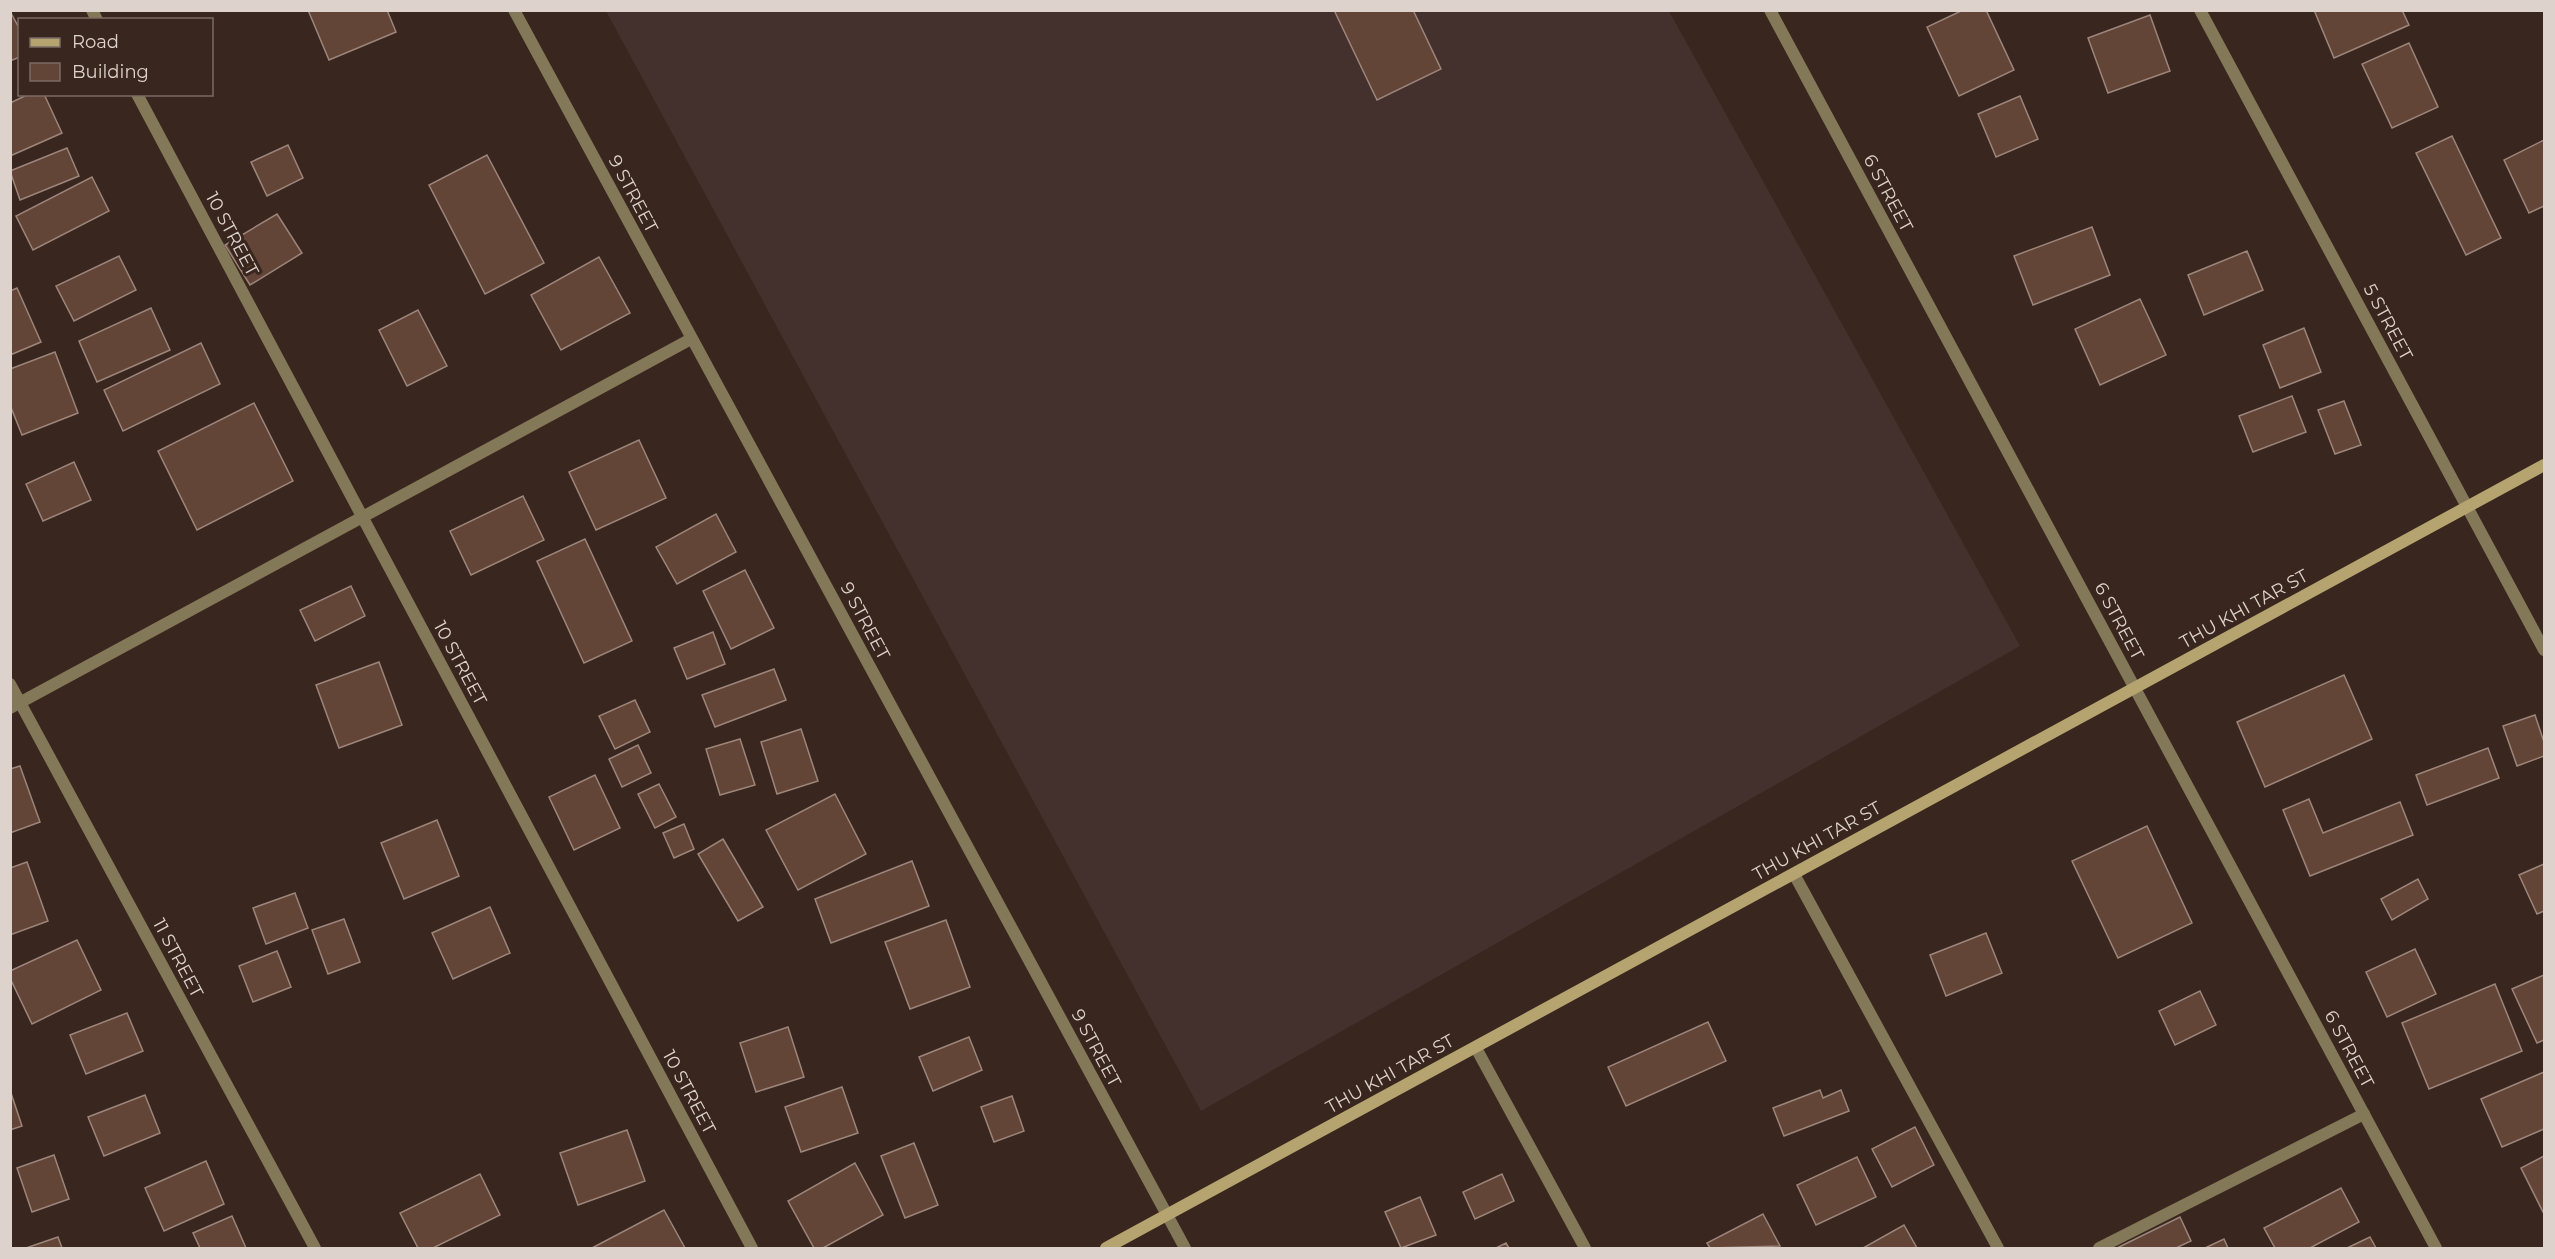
<svg xmlns="http://www.w3.org/2000/svg" width="2555" height="1259" font-family="Montserrat,sans-serif">
<rect width="100%" height="100%" fill="#39261e"/>
<polygon fill="#44302c" points="606,11 1669,11 2020,646 1201,1111"/>
<g fill="#634537" stroke="#9c857b" stroke-width="1.5">
<polygon points="308,10 387,10 396,32 329,60"/>
<polygon points="1334,10 1413,10 1441,69 1377,100"/>
<polygon points="1963,10 1986,10 2014,70 1959,96 1927,27"/>
<polygon points="2314,10 2402,10 2409,25 2334,58"/>
<polygon points="10,11 20,30 20,57 10,61"/>
<polygon points="2150,15 2170,71 2108,93 2088,38"/>
<polygon points="2409,43 2438,107 2392,128 2362,64"/>
<polygon points="29,94 44,94 62,133 10,156 10,103"/>
<polygon points="2020,96 2038,139 1996,157 1978,114"/>
<polygon points="2452,136 2501,238 2466,255 2416,153"/>
<polygon points="2544,140 2544,206 2529,213 2504,160"/>
<polygon points="288,145 303,178 267,196 251,162"/>
<polygon points="67,148 79,176 20,200 10,171"/>
<polygon points="487,155 544,263 485,294 429,185"/>
<polygon points="92,177 109,211 33,250 16,216"/>
<polygon points="277,214 302,253 250,285 225,245"/>
<polygon points="2092,227 2110,275 2033,305 2014,256"/>
<polygon points="2247,251 2263,290 2204,315 2188,275"/>
<polygon points="119,256 136,290 74,321 56,286"/>
<polygon points="599,257 630,313 561,350 531,295"/>
<polygon points="17,288 41,342 10,355 10,291"/>
<polygon points="2140,299 2166,355 2100,385 2075,329"/>
<polygon points="151,308 170,350 97,382 79,341"/>
<polygon points="418,310 447,366 407,386 379,330"/>
<polygon points="2304,328 2321,372 2280,388 2263,345"/>
<polygon points="201,343 220,384 123,431 104,390"/>
<polygon points="55,352 78,413 22,435 10,405 10,369"/>
<polygon points="2292,396 2306,432 2253,452 2239,416"/>
<polygon points="2344,401 2361,445 2335,454 2318,410"/>
<polygon points="254,403 293,481 197,530 158,451"/>
<polygon points="639,440 666,498 596,530 569,472"/>
<polygon points="74,462 91,500 43,521 26,484"/>
<polygon points="523,496 544,540 471,575 450,531"/>
<polygon points="716,514 736,552 677,584 656,547"/>
<polygon points="585,539 632,641 584,663 537,561"/>
<polygon points="745,570 774,628 731,649 703,591"/>
<polygon points="351,586 365,616 315,641 300,610"/>
<polygon points="713,632 725,664 687,679 674,648"/>
<polygon points="379,662 402,725 339,748 316,685"/>
<polygon points="774,669 786,700 715,727 702,695"/>
<polygon points="2344,675 2372,739 2265,787 2237,722"/>
<polygon points="635,700 650,732 615,749 599,716"/>
<polygon points="2535,715 2544,742 2544,756 2517,766 2503,726"/>
<polygon points="801,729 818,781 777,794 761,742"/>
<polygon points="740,739 755,785 720,795 706,749"/>
<polygon points="638,745 651,773 622,787 609,759"/>
<polygon points="2488,748 2499,778 2427,805 2416,775"/>
<polygon points="20,766 40,822 10,833 10,769"/>
<polygon points="595,775 620,828 574,850 549,797"/>
<polygon points="659,784 676,817 655,828 638,794"/>
<polygon points="835,794 866,854 798,890 766,830"/>
<polygon points="2309,799 2323,833 2400,802 2413,835 2310,876 2283,810"/>
<polygon points="437,820 459,876 404,899 381,843"/>
<polygon points="684,824 694,849 674,858 663,833"/>
<polygon points="2147,826 2192,923 2118,958 2072,861"/>
<polygon points="723,839 763,907 738,921 698,854"/>
<polygon points="912,861 929,906 831,943 815,899"/>
<polygon points="27,862 48,921 10,935 10,868"/>
<polygon points="2544,864 2544,911 2537,914 2519,875"/>
<polygon points="2418,879 2428,899 2392,920 2381,899"/>
<polygon points="295,893 308,928 266,944 253,908"/>
<polygon points="490,907 510,953 453,979 432,933"/>
<polygon points="344,919 360,962 328,974 312,930"/>
<polygon points="946,920 970,987 910,1009 885,942"/>
<polygon points="1986,933 2002,973 1946,996 1930,955"/>
<polygon points="77,940 101,990 32,1024 10,978 10,971"/>
<polygon points="2415,949 2436,994 2387,1017 2366,972"/>
<polygon points="277,951 291,987 253,1002 239,966"/>
<polygon points="2544,975 2544,1040 2537,1043 2512,989"/>
<polygon points="2495,984 2522,1051 2429,1089 2402,1023"/>
<polygon points="2200,991 2216,1025 2175,1045 2159,1011"/>
<polygon points="127,1013 143,1051 86,1074 70,1035"/>
<polygon points="1708,1022 1726,1061 1626,1106 1608,1067"/>
<polygon points="788,1027 804,1077 756,1092 740,1043"/>
<polygon points="969,1037 982,1070 933,1091 919,1057"/>
<polygon points="2544,1072 2544,1129 2502,1147 2481,1099"/>
<polygon points="842,1087 858,1133 801,1152 785,1107"/>
<polygon points="10,1090 22,1126 10,1130"/>
<polygon points="1820,1090 1823,1098 1841,1090 1849,1111 1784,1136 1773,1108"/>
<polygon points="145,1095 160,1133 104,1156 88,1117"/>
<polygon points="1012,1096 1024,1131 994,1142 981,1107"/>
<polygon points="1915,1127 1934,1165 1892,1187 1872,1149"/>
<polygon points="627,1130 645,1181 578,1205 560,1153"/>
<polygon points="914,1143 938,1205 905,1218 881,1156"/>
<polygon points="54,1155 69,1199 32,1212 17,1168"/>
<polygon points="2544,1156 2544,1214 2521,1168"/>
<polygon points="1857,1157 1876,1197 1816,1225 1797,1185"/>
<polygon points="206,1161 224,1204 164,1231 145,1188"/>
<polygon points="855,1163 883,1215 823,1248 814,1248 788,1201"/>
<polygon points="480,1174 500,1215 433,1248 418,1248 400,1213"/>
<polygon points="1502,1174 1514,1201 1475,1219 1463,1192"/>
<polygon points="2341,1188 2359,1222 2310,1248 2275,1248 2264,1228"/>
<polygon points="1420,1197 1436,1235 1401,1248 1385,1212"/>
<polygon points="664,1210 685,1248 592,1248"/>
<polygon points="1763,1214 1780,1246 1710,1248 1707,1243"/>
<polygon points="232,1216 246,1248 200,1248 193,1233"/>
<polygon points="2180,1217 2191,1241 2176,1248 2117,1248"/>
<polygon points="1904,1225 1917,1248 1863,1248"/>
<polygon points="58,1237 62,1248 26,1248"/>
<polygon points="2370,1237 2376,1248 2347,1248"/>
<polygon points="2224,1239 2228,1248 2205,1248"/>
<polygon points="1506,1243 1509,1248 1496,1248"/>
</g>
<g fill="none" stroke-linecap="round" stroke-linejoin="round">
<g stroke="#837858" stroke-width="12">
<polyline points="92,10 97,20"/>
<polyline points="514,10 1185,1248"/>
<polyline points="1770,10 2436,1248"/>
<polyline points="2200,10 2544,650"/>
<polyline points="137,94 752,1248"/>
<polyline points="10,684 315,1248"/>
<polyline points="10,708 691,339"/>
<polyline points="1794,874 1998,1248"/>
<polyline points="1476,1048 1585,1248"/>
<polyline points="2099,1248 2364,1114"/>
</g>
<polyline stroke="#b5a46f" stroke-width="12" points="1106,1248 2544,465"/>
</g>
<g text-anchor="middle" stroke-width="6" stroke-linejoin="round" paint-order="stroke">
<g font-size="18" fill="#ded2cc" stroke="#39261e">
<text transform="translate(1888 193) rotate(62)" y="6">6 STREET</text>
<text transform="translate(633 194) rotate(62)" y="6">9 STREET</text>
<text transform="translate(232 234) rotate(62)" y="6">10 STREET</text>
<text transform="translate(2388 322) rotate(62)" y="6">5 STREET</text>
<text transform="translate(2244 609) rotate(-29)" y="6">THU KHI TAR ST</text>
<text transform="translate(865 621) rotate(62)" y="6">9 STREET</text>
<text transform="translate(2119 621) rotate(62)" y="6">6 STREET</text>
<text transform="translate(460 663) rotate(62)" y="6">10 STREET</text>
<text transform="translate(1817 841) rotate(-29)" y="6">THU KHI TAR ST</text>
<text transform="translate(178 958) rotate(62)" y="6">11 STREET</text>
<text transform="translate(1096 1048) rotate(62)" y="6">9 STREET</text>
<text transform="translate(2349 1049) rotate(62)" y="6">6 STREET</text>
<text transform="translate(1390 1074) rotate(-29)" y="6">THU KHI TAR ST</text>
<text transform="translate(689 1092) rotate(62)" y="6">10 STREET</text>
</g>
</g>
<rect width="2555" height="1259" fill="none" stroke="#ded2cc" stroke-width="24"/>
<rect x="18" y="18" width="195" height="78" fill="#39261e" stroke="#7b6b64" stroke-width="1.5"/>
<rect x="30" y="38" width="30" height="9" fill="#b5a46f" stroke="#7b6b64" stroke-width="1.5"/>
<text x="72" y="48" font-size="18" fill="#ded2cc">Road</text>
<rect x="30" y="63" width="30" height="18" fill="#634537" stroke="#7b6b64" stroke-width="1.5"/>
<text x="72" y="78" font-size="18" fill="#ded2cc">Building</text>
</svg>
